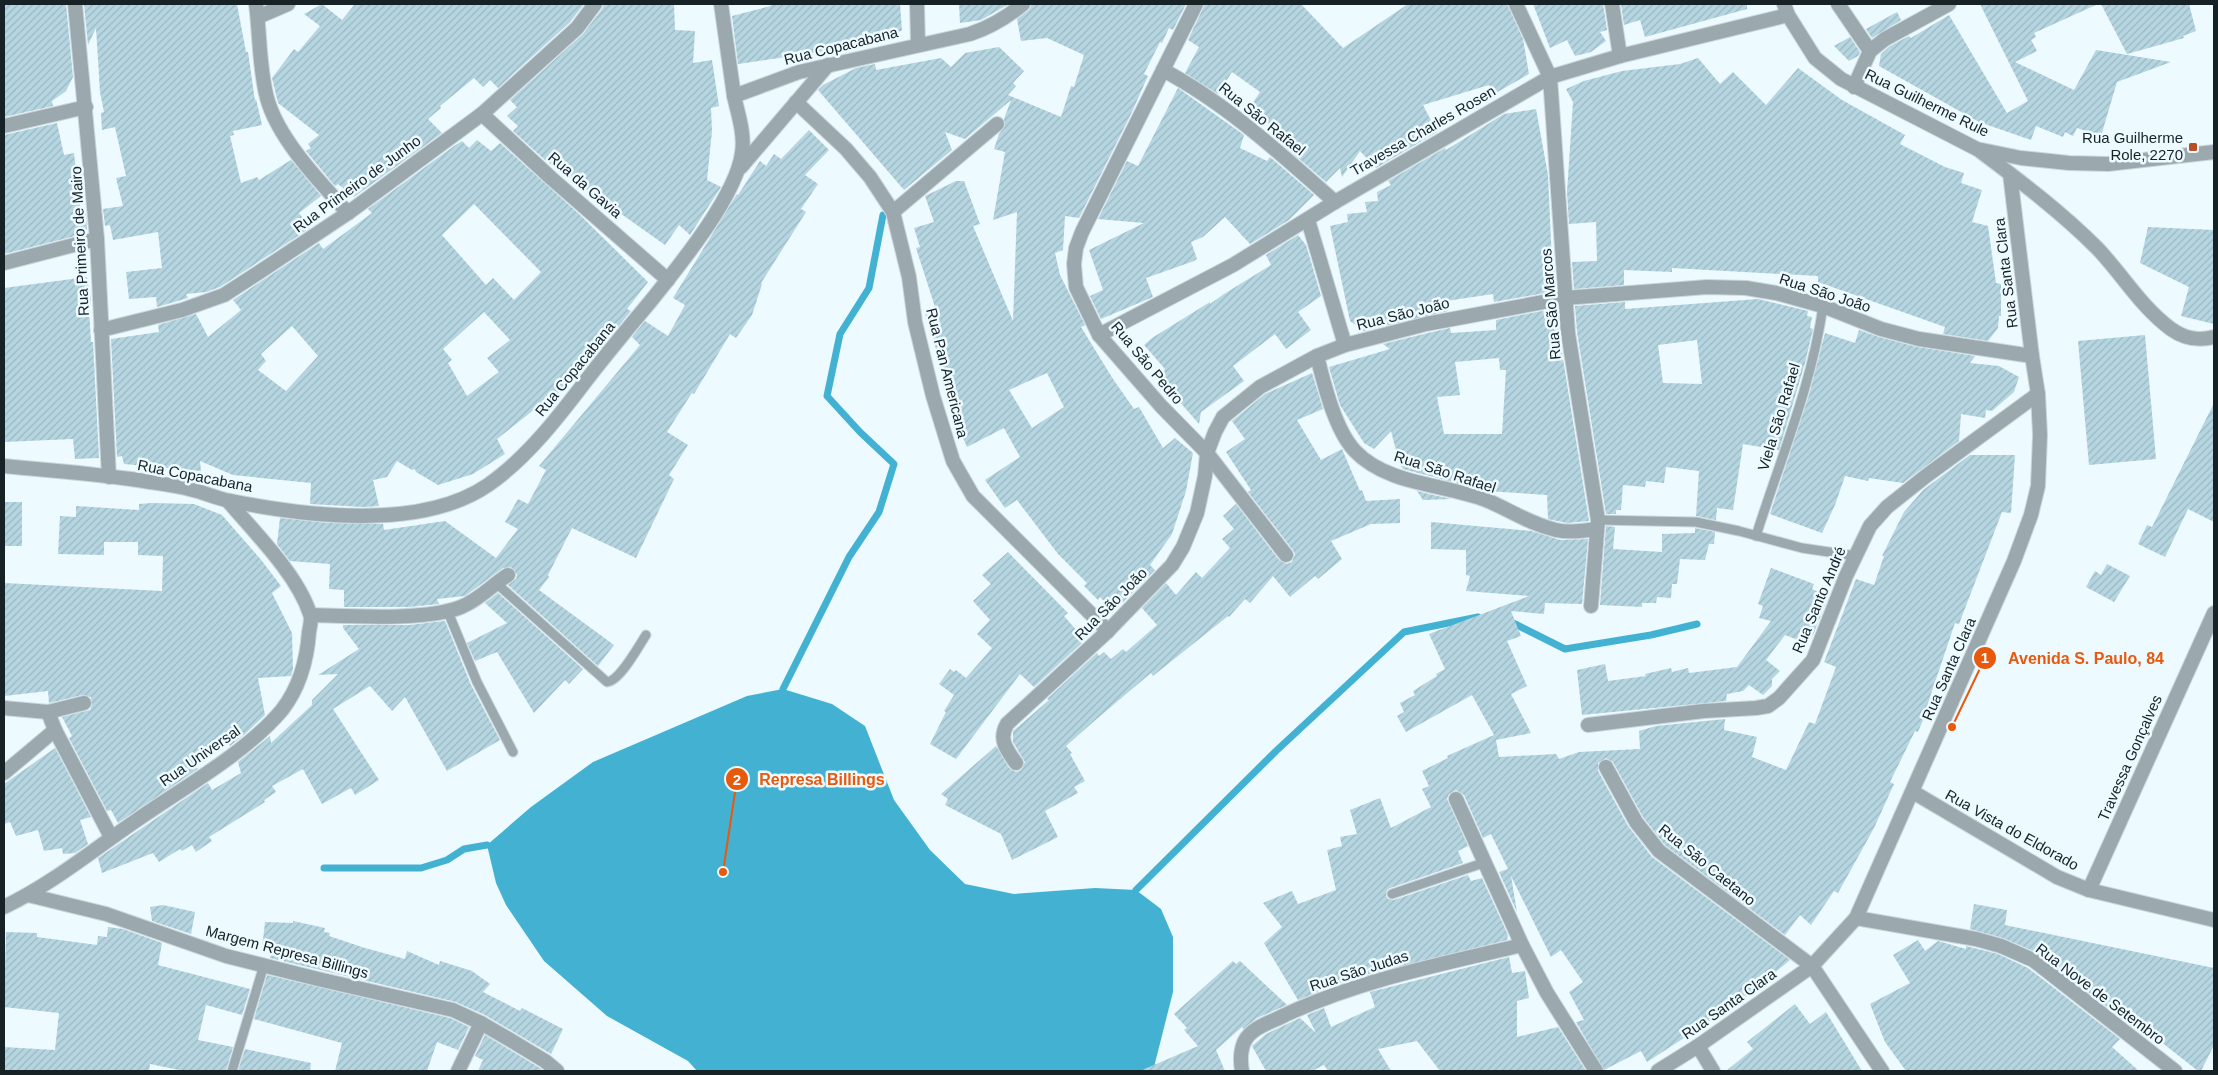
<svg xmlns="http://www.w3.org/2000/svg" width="2218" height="1075" font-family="Helvetica,sans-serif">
<defs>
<pattern id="building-hatch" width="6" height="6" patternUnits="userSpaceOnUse" patternTransform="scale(1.25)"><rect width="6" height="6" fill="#b5d6e1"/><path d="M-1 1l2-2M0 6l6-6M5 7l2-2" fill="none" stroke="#9bb7c1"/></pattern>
</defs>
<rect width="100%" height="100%" fill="#edfaff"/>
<polygon fill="#43b2d2" points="783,689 832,704 865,726 894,800 930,850 965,884 1014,894 1095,888 1136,890 1161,909 1173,937 1173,992 1153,1071 697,1071 688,1061 607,1016 544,961 506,905 496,883 487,845 531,807 593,762 747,696"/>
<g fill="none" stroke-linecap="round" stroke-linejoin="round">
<g stroke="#43b2d2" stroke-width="7">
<polyline points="1509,621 1565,649 1651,635 1697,624"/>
<polyline points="783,689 849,557 879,512 894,464 860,432 827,396 840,334 869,288 883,215"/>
<polyline points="324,868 421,868 447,860 464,849 487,845"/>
<polyline points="1136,890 1276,751 1404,632 1478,617"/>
</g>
</g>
<g fill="url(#building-hatch)" fill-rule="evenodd">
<polygon points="4,4 66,4 73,77 66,91 52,101 53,106 4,117"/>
<polygon points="84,4 237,4 246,52 248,52 255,101 256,99 262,125 233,131 234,135 230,136 241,183 257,177 259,180 291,160 321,196 299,213 310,228 220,287 206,292 186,294 188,298 157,307 156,297 129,299 126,272 162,268 158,232 113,240 110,225 105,226 103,209 123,206 116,178 126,176 115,127 102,130 101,113 104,112 100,92 96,28 88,45"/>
<polygon points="322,4 342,20 355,4 584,4 570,22 498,88 490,80 483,87 474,78 440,106 441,108 428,119 442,133 354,197 338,184 335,186 306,151 311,148 308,144 319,135 278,103 272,78 294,49 298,52 320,26 304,14"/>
<polygon points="604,4 674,4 675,30 695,31 693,63 712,60 719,106 711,108 712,131 707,180 721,187 690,235 679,225 665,245 545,160 513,131 518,126 507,116 517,107 510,100 583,34 602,9"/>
<polygon points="770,4 900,4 902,31 872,35 873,44 738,64 732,16 771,6"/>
<polygon points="959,4 1009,4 981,20 960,23"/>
<path d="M1032 4H1186L1173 30 1169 28 1162 43 1160 42 1144 74 1148 76 1131 114 1079 218 1065 216 1063 250 1055 253 1060 275 1085 325 1081 327 1113 379 1134 409 1139 407 1163 448 1175 438 1193 453 1186 491 1172 534 1150 565 1155 570 1114 611 1100 597 1098 600 1084 586 1087 583 1058 554 1017 500 1005 508 985 480 1020 457 1004 428 967 447 952 414 942 382 946 381 925 314 936 310 916 248 920 247 914 228 934 222 925 196 956 181H964L980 224 973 226 1013 321 1017 212 993 220 1005 152 994 149 999 134 1005 126 1004 119 1011 100 965 139 945 132 952 150 904 190 818 90 823 85 856 68 875 64 876 70 941 58 951 67 965 53 999 47 1024 71 1013 83 1016 86 1008 95 1061 117 1071 86 1074 87 1084 55 1047 38 1021 41 1017 19 1029 10ZM1047 373 1064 407 1032 428 1009 390Z"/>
<polygon points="1205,4 1301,4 1343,48 1408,4 1507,4 1523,39 1529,74 1494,94 1489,85 1423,105 1437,132 1376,168 1360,151 1342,177 1340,168 1326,182 1280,142 1285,134 1248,110 1260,92 1232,72 1218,94 1185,73 1199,47 1188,40"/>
<polygon points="1533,4 1603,4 1607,30 1600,32 1606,41 1591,52 1575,56 1567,40 1550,48"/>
<polygon points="1621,4 1747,4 1747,9 1645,37 1640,20 1624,25"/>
<polygon points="1980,4 2098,4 2034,33 2036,37 2031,40 2037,51 2015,62 2074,90 2096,50 2171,62 2117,82 2101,136 2077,128 2073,136 2065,132 2063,137 2036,126 2031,140 1979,122 1879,66 1881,54 1890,46 1909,36 1911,38 1949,15 2007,113 2028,101"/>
<polygon points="2101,4 2189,4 2196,31 2183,36 2184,38 2127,54"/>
<polygon points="1897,12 1901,20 1872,38 1866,29"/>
<polygon points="1850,37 1860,52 1858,56 1849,61 1834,46"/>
<polygon points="1698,58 1720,84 1733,72 1766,105 1798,68 1842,100 1905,135 1900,144 1945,167 1964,173 1961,183 1982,190 1972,222 1988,226 1996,283 2001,284 2001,316 1999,316 1998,328 1988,341 1943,334 1945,327 1818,282 1818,276 1672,268 1672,272 1624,270 1624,285 1574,289 1572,262 1597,261 1596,222 1569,224 1567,192 1573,102 1566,89 1584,81 1622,71 1680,64"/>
<polygon points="1178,88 1244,135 1240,148 1267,161 1270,157 1314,195 1289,220 1250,244 1225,217 1203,237 1191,242 1197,259 1194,261 1146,278 1153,297 1101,319 1090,296 1103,290 1089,250 1144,223 1098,219 1127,161 1138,166"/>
<polygon points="1536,109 1548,175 1552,263 1554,263 1556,291 1494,302 1493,294 1446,301 1448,311 1364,331 1350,321 1330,226 1348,222 1347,214 1367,212 1365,202 1378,201 1377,192 1391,185 1388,181 1445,148 1446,150 1504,114"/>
<polygon points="57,123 64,155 74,153 81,213 86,212 87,230 74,234 75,236 4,254 4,135"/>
<polygon points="809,130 829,150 805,175 818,184 801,209 806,212 761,283 762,284 752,315 736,338 730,334 694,394 692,393 688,399 667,432 688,445 669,475 674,479 636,558 572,528 548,575 549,577 539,590 614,645 598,666 508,585 516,579 517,575 511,567 503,568 465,596 437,599 439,604 408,607 344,607 344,590 329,589 330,564 290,561 277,544 280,518 328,523 383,524 384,530 445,521 496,558 518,529 505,522 518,499 528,504 546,470 539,466 640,345 632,337 645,321 668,336 685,305 673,298 737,194 738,195 760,161 766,166 774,154 781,159"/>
<path d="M477 140 491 151 500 143 579 214 648 282 627 309 631 311 599 350 548 404 545 401 497 439 505 454 473 474 438 485 416 472 415 469 412 470 397 461 387 477 373 480 379 506 363 507 310 504 311 483 233 475 200 461 201 471 124 464 122 456 117 457 111 339 159 332 158 325 196 314 208 337 241 310 233 300 319 243 323 249 372 213 368 209 454 146 462 141 469 148ZM474 204 541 272 514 300 493 278 486 285 442 235ZM484 312 510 340 487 358 499 372 467 396 448 363 452 360 443 349ZM292 326 318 356 286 391 258 370 266 361 261 354Z"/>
<polygon points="2148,227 2214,230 2214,324 2181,316 2189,287 2140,263"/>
<polygon points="1298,235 1306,245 1321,296 1298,312 1311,330 1286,349 1275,334 1233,366 1244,381 1201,412 1199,424 1158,377 1165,369 1144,345 1152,338 1210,302 1210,304 1224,294 1271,265 1266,255"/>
<polygon points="87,277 91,299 89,309 91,342 93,342 99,458 75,459 73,439 4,442 4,288"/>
<path d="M1758 299 1808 311 1807 316 1812 317 1810 328 1813 329 1805 363 1779 450 1743 444 1733 510 1717 508 1716 520 1696 516 1699 471 1666 467 1664 483 1646 481 1645 487 1623 485 1621 510H1616V514H1606L1577 332 1575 306 1625 302V309ZM1697 340 1702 384 1663 383 1658 345Z"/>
<path d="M1557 308 1559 334 1589 521 1567 523 1548 519 1547 495 1487 491 1403 469 1399 462 1391 431 1374 449 1364 443 1340 405 1329 367 1390 349 1383 344 1428 333 1450 328 1451 333 1496 330V320ZM1499 358 1500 370H1506L1502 434H1444L1437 397 1460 395 1455 362Z"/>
<polygon points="1859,330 1879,337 1917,347 1975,356 1970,363 1999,366 2019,377 2014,392 1992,411 1986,410 1985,418 1961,414 1959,441 1903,483 1869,478 1868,481 1845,476 1835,505 1822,533 1770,514 1809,395 1825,333 1855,343"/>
<polygon points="2145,335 2156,459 2089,465 2078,341"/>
<polygon points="1312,373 1323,409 1297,420 1321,460 1342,449 1360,491 1362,490 1366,501 1400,499 1400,523 1371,524 1331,541 1342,559 1318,579 1315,576 1290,597 1273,576 1250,603 1245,599 1229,617 1228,616 1153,676 1151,673 1099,717 1066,746 1072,753 1070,754 1085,781 1074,787 1078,793 1045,811 1058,837 1012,860 1001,834 945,805 948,799 941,794 996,746 1009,768 1016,772 1021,770 1025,762 1013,742 1013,731 1049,700 1047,699 1097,653 1099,656 1104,652 1111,659 1123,649 1126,652 1157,625 1142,608 1166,583 1176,595 1196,572 1202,578 1230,548 1222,539 1234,529 1223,516 1236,504 1279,560 1287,564 1292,562 1295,554 1293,550 1248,492 1251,490 1226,452 1245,439 1232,421 1265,394"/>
<polygon points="2214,403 2214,522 2188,509 2165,557 2138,544 2147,525 2152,527"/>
<polygon points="1970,455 2015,455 2011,513 2002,512 1959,624 1955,623 1929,700 1931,701 1918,732 1915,731 1890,782 1894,784 1874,828 1838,893 1834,891 1811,925 1800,915 1785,935 1665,845 1643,817 1613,762 1606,758 1598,763 1598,771 1628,826 1652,857 1790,960 1741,1001 1647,1062 1641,1051 1604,1070 1576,1022 1584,1020 1569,992 1583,982 1561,950 1551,957 1511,876 1517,912 1499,872 1508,869 1491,834 1483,838 1464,795 1456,790 1449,794 1447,799 1468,846 1458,851 1463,863 1390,888 1387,890 1386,896 1388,899 1394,900 1468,875 1471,881 1482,878 1508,935 1507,940 1369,974 1317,990 1318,992 1298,1000 1264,943 1282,927 1263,903 1292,891 1298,904 1336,890 1327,850 1342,846 1340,837 1357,834 1350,810 1380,798 1391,828 1431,807 1422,789 1429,786 1422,771 1448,758 1447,756 1494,735 1472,695 1406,732 1397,716 1404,712 1400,703 1415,695 1413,691 1437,676 1436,674 1445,669 1429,634 1529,596 1466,591 1470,576 1466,575 1466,550 1431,549 1431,522 1531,531 1560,540 1588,539 1582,604 1545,603 1544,614 1511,611 1521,636 1507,641 1527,686 1511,694 1531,733 1496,740 1499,757 1556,754 1559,759 1579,752 1640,749 1639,731 1656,726 1725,719 1724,730 1757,737 1752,757 1786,770 1809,722 1815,724 1836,667 1824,662 1856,579 1874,585 1884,556 1882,556 1904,512 1923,490"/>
<polygon points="1417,491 1433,495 1451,499 1423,500"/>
<rect x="4" y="502" width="18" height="44"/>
<polygon points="152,503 194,504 222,515 262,561 281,586 272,593 292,633 293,669 291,676 258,678 265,715 245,734 230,746 227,741 190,756 198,769 118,823 111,810 107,811 69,738 72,736 62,717 90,710 92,705 91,697 82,695 49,703 48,691 4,696 4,583 162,591 163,556 138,555 138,542 104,542 104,555 58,554 60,516 76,517 76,506 139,510 139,504"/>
<polygon points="1606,526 1615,527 1613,549 1662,552 1662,534 1695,533 1695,528 1715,532 1714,544 1709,544 1705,560 1680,559 1677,584 1672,584 1671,598 1657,597 1656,603 1642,603 1642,607 1600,605"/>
<polygon points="1008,552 1068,613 1064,616 1085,640 1034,687 1020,674 956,759 930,744 946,712 944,711 954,695 939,684 950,669 954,672 956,670 966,678 992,648 977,634 990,620 973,601 991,584 982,575"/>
<polygon points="2107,564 2130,576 2114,602 2086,587 2095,571 2101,575"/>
<polygon points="1771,568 1814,584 1812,589 1828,597 1813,635 1806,643 1785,635 1766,660 1780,671 1772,679 1772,686 1763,695 1749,685 1743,691 1727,694 1726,701 1582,715 1577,670 1605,664 1608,681 1646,676 1645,674 1671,668 1672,672 1688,668 1689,673 1737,667 1771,621 1759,618 1763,606 1758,604"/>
<polygon points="498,593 583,669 569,684 565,680 534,713 497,652 475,661 467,643 507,623 485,603"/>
<polygon points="445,621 471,685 500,740 447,771 405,697 392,711 370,686 333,709 379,780 355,795 351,788 322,804 303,769 272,786 276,792 264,800 265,802 209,837 212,841 196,852 192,845 182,851 180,849 159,862 153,853 102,873 98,858 208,783 212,790 241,773 238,762 270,736 271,743 312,705 312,700 338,674 318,675 359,649 343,628 343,625 409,625"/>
<polygon points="55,748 91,817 80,820 88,844 75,853 63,854 62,848 44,851 38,830 16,836 10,822 4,824 4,784"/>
<polygon points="1974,904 2007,910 2005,925 2214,968 2214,1045 2201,1071 2198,1071 2137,1023 2133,1027 2038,953 2003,938 1970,929"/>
<polygon points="163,905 195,912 191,934 152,921 150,907"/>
<polygon points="293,921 325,928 324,932 330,933 329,936 365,948 405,959 407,951 439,965 440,961 472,971 490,984 483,992 520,1011 522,1008 563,1029 551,1054 485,1015 456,1002 270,958 272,950 262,949 265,922 293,923"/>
<polygon points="108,927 123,929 162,943 158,965 250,989 242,1015 206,1005 198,1040 233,1047 226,1071 184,1071 150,1064 149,1071 4,1071 4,1047 55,1050 59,1013 4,1007 6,932 37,933 37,937 97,945 98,936 107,937"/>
<polygon points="1918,940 1925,951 1938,941 1966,949 1966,946 1998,954 2028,968 2120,1039 2112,1047 2139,1071 1906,1071 1885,1042 1870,1004 1910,983 1893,955"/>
<polygon points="1509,957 1512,973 1525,971 1529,998 1517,1001 1517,1037 1558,1027 1586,1071 1440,1071 1417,1041 1378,1049 1391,1071 1328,1071 1324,1065 1312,1071 1266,1071 1252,1046 1266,1034 1300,1018 1316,1033 1307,1015 1324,1008 1331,1027 1375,1007 1370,992"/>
<polygon points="1233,961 1236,964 1240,961 1287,1005 1257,1018 1243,1029 1242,1027 1216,1050 1225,1071 1140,1071 1198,1046 1184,1030 1187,1028 1174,1014"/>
<polygon points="267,975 450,1018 469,1027 458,1050 437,1042 427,1071 335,1071 342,1043 254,1019"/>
<polygon points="1795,1004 1810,1024 1826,1012 1862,1071 1726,1071 1753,1049 1747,1042"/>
<polygon points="485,1035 540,1068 543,1071 478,1071 483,1060 475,1056"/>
<polygon points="245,1049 311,1063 310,1071 238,1071"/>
</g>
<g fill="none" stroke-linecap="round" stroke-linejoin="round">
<defs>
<g id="service">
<polyline points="1598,520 1696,522 1739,531 1802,548 1856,556"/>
<path d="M1756 536C1780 460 1812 385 1823 306"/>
<path d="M496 583 607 682C620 681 638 647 646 635"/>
<polyline points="448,612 477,682 513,752"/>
<polyline points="1392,894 1486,862"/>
<polyline points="232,1071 264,965"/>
</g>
<g id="minor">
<polyline points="75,4 97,239 109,477"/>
<path d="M256 4C260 35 259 68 267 98 278 139 320 182 348 213"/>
<polyline points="721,4 734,96"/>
<polyline points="917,4 918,44"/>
<polyline points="1196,4 1082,232 1076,248 1074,264 1076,287 1099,335 1161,406 1207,453 1286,555"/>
<polyline points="1516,4 1550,77 1568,333 1598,520 1591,606"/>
<polyline points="1612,4 1620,56"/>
<polyline points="1838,4 1870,51"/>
<polyline points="258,17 288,4"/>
<path d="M1163 70C1227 104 1281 154 1335 202"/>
<polyline points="1854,87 1870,51 1885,39 1949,4"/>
<polyline points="796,102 846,149 870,177 893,212 909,277 915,322 933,396 953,461 973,496 1108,631"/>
<polyline points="482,114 551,178 668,280"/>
<polyline points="4,126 86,107"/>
<polyline points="741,167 828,65"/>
<polyline points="893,212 997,124"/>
<polyline points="1308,220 1345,345"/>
<polyline points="4,263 97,239"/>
<polyline points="101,330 182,310 224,295 258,273 348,213 482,114 577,28 595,4"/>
<polyline points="1099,335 1233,265 1335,202 1550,77 1620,56 1788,15"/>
<path d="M1317 356C1324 384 1335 430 1355 451 1387 485 1445 484 1486 500 1510 510 1530 524 1556 530 1569 533 1584 531 1597 529"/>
<path d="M4 466C52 471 101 474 150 482 164 484 179 486 193 490 206 493 218 499 231 501 307 516 421 531 488 485 527 458 560 415 588 378 608 352 629 327 650 302 678 267 736 197 742 153 745 134 738 114 734 96L799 72 970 34C991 27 1006 18 1023 4"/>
<path d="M311 615C349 616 427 621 461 607 479 600 492 585 508 575"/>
<polyline points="4,708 48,712 84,703"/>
<polyline points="48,712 55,730 111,837"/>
<polyline points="1588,725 1704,711 1756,708 1768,706 1779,698 1813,660 1846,576 1870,526 1887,507 1926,476 2038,394"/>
<path d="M1016 763C1007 750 998 740 1007 724L1108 631 1172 565 1183 547 1197 513 1205 476 1207 453 1215 432 1223 417 1260 387 1317 356 1345 345 1426 324 1565 298 1707 287 1746 288 1776 293 1823 306 1881 329 1919 339 2032 356"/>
<polyline points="1606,767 1636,822 1659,851 1812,966 1882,1071"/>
<polyline points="4,773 55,730"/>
<polyline points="1913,792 2057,877 2089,890 2214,920"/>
<polyline points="1456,799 1522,945 1547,993 1596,1071"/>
<polyline points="2089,890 2214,613"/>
<polyline points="28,895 106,914 226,956 318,979 453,1010 481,1023 512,1041 545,1061 557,1071"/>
<path d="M4 907C52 884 93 850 137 820 183 788 247 752 282 710 299 688 307 660 309 632 310 627 312 619 310 614 297 574 255 533 228 501"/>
<polyline points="1856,918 1976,939 2001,946 2033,960 2175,1071"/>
<polyline points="1698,1046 1713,1071"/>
<polyline points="458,1071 481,1023"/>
<path d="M1242 1071C1240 1060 1240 1044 1249 1035 1258 1025 1274 1021 1285 1015 1360 980 1442 964 1522 945"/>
<polyline points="1658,1071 1698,1046 1812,966 1856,918 2014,561 2031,515 2038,486 2040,435 2038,394 2032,356 2010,174"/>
</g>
<g id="tertiary">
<polyline points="1784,4 1788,15 1815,58 1841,79 1977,149 2021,158 2069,163 2108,164 2214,152"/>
<path d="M1980 151C2020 181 2061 212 2097 248 2122 274 2141 307 2171 329 2185 339 2198 341 2214 337"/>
</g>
</defs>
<use href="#service" stroke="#cbd7dc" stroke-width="11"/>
<use href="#minor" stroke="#cbd7dc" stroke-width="16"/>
<use href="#tertiary" stroke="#cbd7dc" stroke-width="16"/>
<use href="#service" stroke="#9ba9ae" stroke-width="9"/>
<use href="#minor" stroke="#9ba9ae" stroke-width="14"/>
<use href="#tertiary" stroke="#9ba9ae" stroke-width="14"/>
</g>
<rect fill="#b75027" stroke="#edfaff" stroke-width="2" x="2188" y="142" width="10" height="10" rx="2.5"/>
<g text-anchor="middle" stroke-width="5" stroke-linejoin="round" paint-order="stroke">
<g font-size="15" fill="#162226" stroke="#edfaff">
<text transform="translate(841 46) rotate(-14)" y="5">Rua Copacabana</text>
<text transform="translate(1927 103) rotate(26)" y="5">Rua Guilherme Rule</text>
<text transform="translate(1262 119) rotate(39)" y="5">Rua São Rafael</text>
<text transform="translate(1423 131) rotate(-30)" y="5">Travessa Charles Rosen</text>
<text transform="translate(357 184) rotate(-36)" y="5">Rua Primeiro de Junho</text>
<text transform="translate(585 185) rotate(41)" y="5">Rua da Gavia</text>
<text transform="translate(80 241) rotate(-93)" y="5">Rua Primeiro de Mairo</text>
<text transform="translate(2006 273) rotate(-97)" y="5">Rua Santa Clara</text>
<text transform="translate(1825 293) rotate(18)" y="5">Rua São João</text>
<text transform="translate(1551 304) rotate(-95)" y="5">Rua São Marcos</text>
<text transform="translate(1403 314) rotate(-14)" y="5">Rua São João</text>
<text transform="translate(1147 363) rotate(50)" y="5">Rua São Pedro</text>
<text transform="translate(575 369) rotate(-51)" y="5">Rua Copacabana</text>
<text transform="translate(947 373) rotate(76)" y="5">Rua Pan Americana</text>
<text transform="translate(1779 417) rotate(-73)" y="5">Viela São Rafael</text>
<text transform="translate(1445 472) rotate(18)" y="5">Rua São Rafael</text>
<text transform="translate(195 476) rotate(11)" y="5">Rua Copacabana</text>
<text transform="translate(1819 600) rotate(-67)" y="5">Rua Santo André</text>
<text transform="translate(1111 604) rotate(-45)" y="5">Rua São João</text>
<text transform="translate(1949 669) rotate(-66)" y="5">Rua Santa Clara</text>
<text transform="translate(200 756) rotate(-35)" y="5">Rua Universal</text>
<text transform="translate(2130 758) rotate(-66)" y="5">Travessa Gonçalves</text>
<text transform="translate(2012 830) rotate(29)" y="5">Rua Vista do Eldorado</text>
<text transform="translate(1707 865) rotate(39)" y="5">Rua São Caetano</text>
<text transform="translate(287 952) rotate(15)" y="5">Margem Represa Billings</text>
<text transform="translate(1359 971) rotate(-18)" y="5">Rua São Judas</text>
<text transform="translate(2100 994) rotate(37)" y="5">Rua Nove de Setembro</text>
<text transform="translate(1729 1004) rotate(-35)" y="5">Rua Santa Clara</text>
</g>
<g font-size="15" fill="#162226" stroke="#edfaff" text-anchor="end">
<text x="2183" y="143">Rua Guilherme<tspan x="2183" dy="17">Role, 2270</tspan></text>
</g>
</g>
<path fill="none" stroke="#e8590c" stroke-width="2" d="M1952 727L1985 658M723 872L737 779"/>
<g fill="#e8590c" stroke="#edfaff" stroke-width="2">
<circle cx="1952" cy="727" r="5"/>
<circle cx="723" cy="872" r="5"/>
<circle cx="1985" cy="658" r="12"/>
<circle cx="737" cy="779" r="12"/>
</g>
<g font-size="15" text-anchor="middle" font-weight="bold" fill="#fff">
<text x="1985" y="663">1</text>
<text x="737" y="785">2</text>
</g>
<g font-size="16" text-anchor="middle" font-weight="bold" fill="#e8590c" stroke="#edfaff" stroke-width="5" stroke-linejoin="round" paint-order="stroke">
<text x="2086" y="664">Avenida S. Paulo, 84</text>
<text x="822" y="785">Represa Billings</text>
</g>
<rect width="2218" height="1075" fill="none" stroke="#162226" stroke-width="10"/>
</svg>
